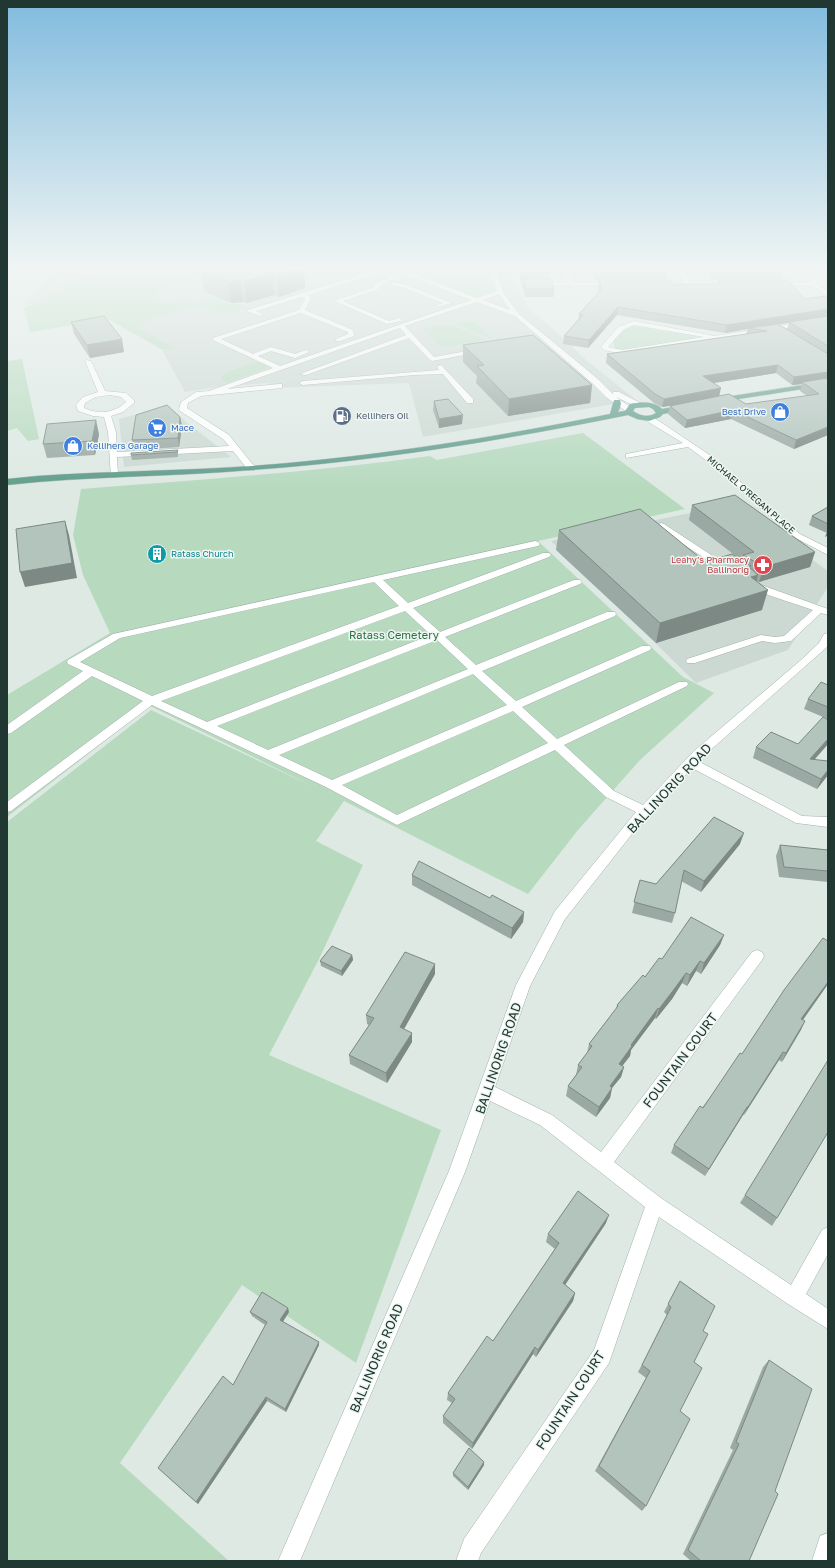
<svg xmlns="http://www.w3.org/2000/svg" width="835" height="1568" font-family="'Golos Text',sans-serif">
<rect width="100%" height="100%" fill="#dee9e4"/>
<g fill="#ccd9d3">
<polygon points="60,268 507,268 528,308 559,334 586,360 636,400 423,437 409,383 273,388 268,383 211,388 185,392 162,350 98,308 27,311 24,302"/>
<polygon points="166,406 231,457 124,467 119,419"/>
<polygon points="735,504 828,571 828,587 788,650 696,683 551,541"/>
</g>
<g fill="#b7dabf">
<polygon points="95,268 220,268 164,288 157,293 156,299 167,304 188,299 198,303 213,299 219,300 229,304 240,304 249,307 231,313 228,312 222,314 205,307 199,309 193,306 140,322 143,325 137,327 176,349 161,349 108,319 30,332 25,311 22,309 39,303 64,288 60,284 71,280 90,278 88,273"/>
<polygon points="442,268 486,268 489,271 494,290 477,297 424,277 424,274"/>
<polygon points="474,321 491,338 455,324"/>
<polygon points="452,325 483,339 474,343 441,347 423,328"/>
<polygon points="631,326 650,328 650,329 697,336 694,339 629,350 615,349 613,342 622,329"/>
<polygon points="22,359 39,439 28,441 17,428 7,431 7,361"/>
<polygon points="259,361 271,367 226,383 221,378 224,373"/>
<path d="M583 433 685 509 538 541 683 677 714 693 640 760 578 830 528 894 344 801 316 841 363 865 319 959 269 1055 441 1130 356 1363 242 1285 120 1463 229 1561H7V822L151 710 314 787 150 706 7 817V695L110 633 83 575 73 535 81 489C198 480 314 472 430 456L437 460Z"/>
</g>
<g fill="none" stroke-linecap="round" stroke-linejoin="round">
<defs>
<g id="minor">
<path d="M382 268H399L411 273 426 268H435L417 275 477 298 497 291 489 268H495L503 292 519 314 598 379 613 394V392H619L644 405 640 407H637L616 397 633 409 629 411H626L607 398 592 383 515 316 477 302 405 326 434 357 478 349 481 351 480 352 432 361 430 360 409 338 306 375 300 374 406 335 400 328 227 389 279 384H282V388L201 396 188 403 187 408 229 435 254 466V470H248L233 451 117 457 118 475 117 477H111L108 432 104 417 93 416 78 411 76 405 83 397 98 392 85 361 86 360 91 361 105 391 126 393 134 400V403L123 412 111 416 116 432 117 452 229 446 223 439 180 411 179 409 181 402 196 392 209 391 273 368 213 340V338L299 310 305 299 302 297 256 311 262 314V316L248 312V310ZM390 269 406 275V277H411L471 300 280 366 258 356 271 351 295 358 309 352 306 350 295 354 271 347 253 354 221 339 301 313 348 332V334L336 339V341H340L354 336 353 330 305 310 311 298 308 295ZM499 294 510 310 483 300ZM110 395 121 397 126 402C115 413 98 415 84 408L85 403 96 397Z"/>
<polygon points="563,268 569,268 573,282 614,282 617,284 614,286 536,286 533,284 536,282 567,282"/>
<polygon points="677,268 683,268 690,282 734,282 737,284 734,286 656,285 656,283 658,282 684,282"/>
<polygon points="797,268 804,268 817,280 818,281 815,284 822,287 828,292 828,297 818,289 809,286 774,285 774,283 776,282 809,282 811,281"/>
<polygon points="398,274 403,275 381,285 379,289 343,301 389,321 399,318 402,320 401,321 387,324 334,301 374,287 376,283"/>
<polygon points="393,282 407,285 452,303 437,307 437,305 443,303 404,288 391,285 391,283"/>
<path d="M828 318V322L622 354 604 350 601 347 618 327 634 321 715 336ZM634 325 704 337 622 350 608 347 623 330Z"/>
<polygon points="440,365 442,366 473,399 473,403 467,403 443,374 414,375 303,385 299,383 303,381 439,370 437,367"/>
<polygon points="645,416 651,416 662,423 714,458 788,525 800,534 828,548 828,555 790,535 718,469 688,447 626,458 626,454 683,443 645,420"/>
<polygon points="661,523 664,524 731,568 726,571 723,570 658,528 657,526 658,524"/>
<path d="M535 541 538 542 540 544 538 546 383 580 408 603 543 553H549L551 555 549 557 413 608 440 632 574 580H580L582 582 580 584 445 637 476 665 607 612H615L616 614 615 616 482 671 516 701 642 646H650L651 648 650 650 522 707 557 739 679 682H687L688 684 687 686 564 745 614 791 643 805 694 751 801 660 819 643 824 634 828 633 827 647 698 761 802 816 828 817V827L796 823 692 768 643 820 565 919 530 986 495 1087 552 1115 601 1152 752 952 757 950 762 952 764 956 762 960 614 1162 661 1198 791 1285 822 1230 828 1227V1254L806 1294 828 1309V1329L788 1304 659 1217 609 1363 481 1553 478 1561H456L464 1539 594 1350 645 1207 540 1125 490 1101 465 1172 300 1561H278L449 1171 516 985 555 911 636 812 606 797 555 750 397 825 326 787 152 705 11 811 7 812V802L143 701 92 676 11 733 7 734V725L83 671 68 664 67 662 68 660 113 634ZM374 582 399 606 152 696 80 662 120 638ZM405 611 431 635 207 722 161 701ZM437 640 468 669 268 750 217 726ZM473 674 507 705 332 780 279 755ZM513 711 548 743 397 815 342 785Z"/>
<polygon points="753,582 828,609 828,615 821,613 791,641 775,643 762,641 695,663 687,663 686,661 687,659 761,635 775,637 784,636 813,610 771,596 750,587 748,585"/>
<polygon points="828,1533 828,1561 812,1561 820,1536"/>
</g>
<g id="major">
<polygon points="828,381 828,385 720,402 716,400 720,398"/>
<path d="M614 400H620C622 404 620 408 618 412L625 411 630 404C640 402 655 401 662 409L685 405 689 407 688 409 663 414 660 417 649 421 637 419 628 415C503 440 378 461 252 470 170 477 88 476 7 485V479L37 476C109 471 180 471 252 466 372 457 492 438 610 414ZM649 407 653 409 656 413C648 418 640 416 633 411L635 408Z"/>
</g>
</defs>
<use href="#minor" stroke="#a1b0ab" stroke-width="1"/>
<use href="#major" stroke="#bcc3c1" stroke-width="1"/>
<use href="#minor" fill="#fff" fill-rule="evenodd"/>
<use href="#major" fill="#639e8d" fill-rule="evenodd"/>
</g>
<g fill="#9aa9a3" fill-rule="evenodd">
<polygon points="304,268 305,288 279,297 274,295 247,303 243,302 231,303 204,291 201,270"/>
<polygon points="517,268 548,268 549,273 549,279 554,289 554,297 525,297 522,286 522,282 521,283"/>
<path d="M591 268H664L667 273 666 280 673 284H717L718 280H712L705 268H779L782 273 781 280 804 299 828 297V435L794 449 731 419 685 428 668 414 670 406 662 407 654 403 606 363 607 354 746 334 748 329 725 333 617 315 588 348 563 344 564 336 578 320 579 314 599 292 598 288 599 280H595ZM789 323 787 329 779 324ZM776 373 792 385 802 384 800 391 807 396 746 404 719 396 713 383Z"/>
<polygon points="71,322 124,352 90,358 74,334"/>
<polygon points="463,345 592,385 590,403 508,416 476,383 477,376 463,362"/>
<polygon points="434,401 462,424 439,428 433,410"/>
<polygon points="180,417 182,426 179,447 134,450 132,440"/>
<polygon points="99,434 95,455 47,458 43,444"/>
<polygon points="178,450 178,457 132,460 131,455"/>
<polygon points="692,505 815,552 810,567 759,582 757,581 762,610 656,643 556,550 559,530 705,562 741,560 689,520"/>
<polygon points="828,507 828,535 825,537 827,533 809,525 812,516"/>
<polygon points="828,685 828,719 804,709 808,699"/>
<polygon points="828,720 828,744 815,759 828,775 817,789 753,758 756,747 798,744"/>
<polygon points="714,817 740,844 701,892 681,881 675,913 672,923 632,913 640,880 656,884"/>
<polygon points="780,845 828,850 828,882 779,877 776,856"/>
<polygon points="412,875 490,898 524,912 523,922 511,939 412,885"/>
<polygon points="724,935 720,945 701,974 696,971 687,986 682,983 672,999 656,1019 655,1018 631,1050 630,1056 622,1066 624,1067 621,1077 612,1088 610,1098 596,1117 566,1096 568,1086 576,1075 578,1065 587,1053 589,1044 616,1009 617,1005 662,959"/>
<polygon points="828,941 828,984 803,1020 805,1021 782,1062 779,1060 744,1115 743,1115 705,1176 671,1153 674,1145"/>
<polygon points="352,955 353,960 342,976 321,966 320,961"/>
<polygon points="435,964 435,974 404,1029 412,1042 387,1083 350,1064 349,1055 369,1025 367,1024 366,1015"/>
<polygon points="745,1195 777,1218 772,1226 740,1203"/>
<polygon points="606,1223 565,1285 575,1293 573,1301 536,1357 533,1354 472,1449 443,1423 443,1416 452,1403 447,1400 448,1393 493,1341 555,1249 546,1242 548,1234"/>
<polygon points="680,1281 703,1331 680,1411 646,1506 642,1511 595,1471 646,1378 638,1372 667,1315 664,1312"/>
<polygon points="250,1312 289,1312 283,1322 319,1342 319,1345 286,1412 267,1401 198,1504 158,1468 233,1385 265,1325 252,1316"/>
<polygon points="769,1360 749,1561 691,1561 683,1554 733,1450 730,1448 763,1367"/>
<polygon points="484,1462 484,1465 468,1490 453,1476 453,1473"/>
</g>
<g fill="#7d8984">
<polygon points="300,268 304,268 305,288 279,297 277,275"/>
<polygon points="272,273 274,295 247,303 244,282"/>
<polygon points="526,273 525,280 523,278 522,282 521,283 522,275"/>
<polygon points="240,280 243,302 231,303 228,282"/>
<polygon points="618,307 617,315 588,348 589,340"/>
<polygon points="828,309 828,316 751,329 748,328 748,329 725,333 727,325"/>
<polygon points="122,339 124,352 90,358 87,345"/>
<polygon points="778,365 776,373 701,385 703,376"/>
<polygon points="828,372 828,380 802,382 802,384 792,385 794,377"/>
<polygon points="592,385 590,403 508,416 509,399"/>
<polygon points="721,388 719,397 662,407 664,399"/>
<polygon points="733,410 731,419 685,428 687,420"/>
<polygon points="463,415 462,424 439,428 439,419"/>
<polygon points="180,417 182,426 179,447 178,438"/>
<polygon points="96,420 99,434 95,455 92,441"/>
<polygon points="828,427 828,435 794,449 796,440"/>
<polygon points="65,521 69,535 77,578 25,587 20,572"/>
<polygon points="828,529 828,535 825,537"/>
<polygon points="815,552 810,567 759,582 764,567"/>
<polygon points="758,575 753,595 751,577"/>
<polygon points="768,590 762,610 656,643 660,623"/>
<polygon points="828,739 828,744 806,769 810,759"/>
<polygon points="828,770 828,775 817,789 821,779"/>
<polygon points="744,833 740,844 701,892 704,881"/>
<polygon points="524,912 523,922 511,939 512,928"/>
<polygon points="724,935 720,945 701,974 704,963"/>
<polygon points="352,955 353,960 342,976 341,971"/>
<polygon points="700,961 696,971 687,986 690,975"/>
<polygon points="435,964 435,974 400,1036 400,1027"/>
<polygon points="686,973 682,983 672,999 656,1019 659,1009"/>
<polygon points="828,982 828,984 797,1028 801,1019"/>
<polygon points="658,1008 655,1018 631,1050 630,1056 616,1074 619,1064 631,1045"/>
<polygon points="805,1021 801,1030 782,1062 786,1053"/>
<polygon points="412,1033 412,1042 387,1083 386,1073"/>
<polygon points="783,1052 779,1060 744,1115 748,1107"/>
<polygon points="624,1067 621,1077 612,1088 610,1098 596,1117 599,1107 610,1086"/>
<polygon points="747,1107 743,1115 705,1176 709,1169"/>
<polygon points="609,1215 606,1223 561,1291 563,1283"/>
<polygon points="575,1293 573,1301 536,1357 538,1350"/>
<polygon points="288,1308 289,1312 281,1324 280,1320"/>
<polygon points="319,1342 319,1345 286,1412 285,1409"/>
<polygon points="535,1347 533,1354 472,1449 473,1443"/>
<polygon points="266,1397 267,1401 198,1504 196,1502"/>
<polygon points="484,1462 484,1465 468,1490 468,1487"/>
</g>
<g fill="#b3c4bd" stroke="#7d8984">
<polygon points="209,268 300,268 277,275 272,273 244,282 240,280 228,282 201,270"/>
<polygon points="520,268 548,268 549,273 526,273 522,275"/>
<polygon points="594,268 664,268 667,273 596,273"/>
<polygon points="711,268 779,268 782,273 714,273"/>
<polygon points="523,278 526,279 551,279 554,289 526,289"/>
<polygon points="599,280 671,280 673,284 721,284 718,280 788,280 804,299 826,296 828,297 828,309 727,325 618,307 589,340 564,336 583,315 579,314 602,289"/>
<polygon points="104,316 122,339 87,345 71,322"/>
<polygon points="828,316 828,346 789,322"/>
<polygon points="778,324 828,354 828,372 794,377 778,365 703,376 721,388 664,399 655,394 607,354 767,331 748,328"/>
<polygon points="533,335 592,385 509,399 477,366 484,365 463,345"/>
<polygon points="828,378 828,427 796,440 733,410 687,420 670,406 729,394 746,404 819,394 802,382"/>
<polygon points="448,399 463,415 439,419 434,401"/>
<polygon points="167,405 180,417 178,438 132,440 136,415"/>
<polygon points="96,420 92,441 43,444 47,424"/>
<polygon points="178,450 177,452 131,455 131,453"/>
<polygon points="735,495 815,552 764,567 743,555 754,552 692,505"/>
<polygon points="828,507 828,524 812,516"/>
<polygon points="640,509 705,562 732,554 751,566 749,567 758,575 751,577 768,590 660,623 559,530"/>
<polygon points="65,521 72,563 20,572 16,529"/>
<polygon points="821,682 828,685 828,707 808,699"/>
<polygon points="823,717 828,720 828,739 810,759 828,761 828,770 821,779 756,747 771,732 798,744"/>
<polygon points="714,817 744,833 704,881 684,870 675,913 634,902 640,880 656,884"/>
<polygon points="780,845 828,850 828,871 784,867"/>
<polygon points="419,861 490,898 492,895 524,912 512,928 412,875"/>
<polygon points="691,917 724,935 704,963 700,961 690,975 686,973 675,988 659,1009 658,1008 631,1045 632,1046 619,1064 624,1067 610,1086 612,1088 599,1107 568,1086 582,1067 578,1065 592,1046 589,1044 618,1006 617,1005 643,975 645,977 659,958 662,959"/>
<polygon points="823,938 828,941 828,982 801,1019 805,1021 786,1053 783,1052 748,1107 747,1107 709,1169 674,1145 700,1106 703,1108 740,1053 742,1054 784,990"/>
<polygon points="332,946 352,955 341,971 320,961"/>
<polygon points="405,952 435,964 400,1027 412,1033 386,1073 349,1055 374,1018 366,1015"/>
<polygon points="828,1060 828,1132 777,1218 745,1195"/>
<polygon points="578,1191 609,1215 563,1283 575,1293 538,1350 535,1347 473,1443 443,1416 455,1399 448,1393 487,1336 493,1341 559,1243 548,1234"/>
<polygon points="680,1281 715,1306 703,1331 708,1334 694,1362 702,1368 680,1411 690,1419 646,1506 599,1466 650,1371 642,1365 671,1307 668,1304"/>
<polygon points="262,1292 288,1308 280,1320 319,1342 285,1409 266,1397 196,1502 158,1468 223,1376 233,1385 267,1322 250,1312"/>
<polygon points="769,1360 812,1389 775,1491 778,1494 749,1561 701,1561 688,1550 739,1444 736,1442"/>
<polygon points="469,1448 484,1462 468,1487 453,1473"/>
</g>
<linearGradient id="sky" x2="0" y2="1"><stop stop-color="#81bbde"/><stop offset="0.55" stop-color="#f0f5f3"/><stop offset="1" stop-color="#f0f5f3" stop-opacity="0"/></linearGradient>
<rect width="835" height="488" fill="url(#sky)"/>
<defs>
<symbol id="shop-disc" viewBox="-11 -11 22 22"><circle r="9.5" fill="#3f7fe0" stroke="#eef6f2"/><path d="M-5-2.5h2.3a2.7 3.5 0 0 1 5.4 0H5L5.5 6h-11ZM-1.5-2.5h3a1.5 2.3 0 0 0-3 0Z" fill="#fff"/></symbol>
<symbol id="fuel-disc" viewBox="-11 -11 22 22"><circle r="9.5" fill="#5c6f8a" stroke="#eef6f2"/><path d="M-5.5-6h7V0h2V4h1.3V-2.5L3-4.5l.8-.8L6-3V5H2.5V1h-1V6h-7ZM-4.2-4.7v3.2H.2V-4.7Z" fill="#fff"/></symbol>
<symbol id="supermarket-disc" viewBox="-11 -11 22 22"><circle r="9.5" fill="#3f7fe0" stroke="#eef6f2"/><path d="M-6-5.5h2.5l.6 2H6L4.5 2H-2.5L-4.4-4H-6ZM-1.5 3.2a1.3 1.3 0 1 0 .1 0ZM3 3.2a1.3 1.3 0 1 0 .1 0Z" fill="#fff"/></symbol>
<symbol id="building-disc" viewBox="-11 -11 22 22"><circle r="9.5" fill="#0f9aa8" stroke="#eef6f2"/><path d="M-4-6H4V6H1V3H-1V6H-4ZM-2.5-4.3h1.7v1.8h-1.7ZM.8-4.3h1.7v1.8H.8ZM-2.5-1h1.7V.8h-1.7ZM.8-1h1.7V.8H.8Z" fill="#fff"/></symbol>
<symbol id="pharmacy-disc" viewBox="-11 -11 22 22"><circle r="9.5" fill="#e0444e" stroke="#eef6f2"/><path d="M-2-6h4v4h4v4h-4v4h-4v-4h-4v-4h4Z" fill="#fff"/></symbol>
</defs>
<g fill-rule="evenodd">
<use href="#shop-disc" x="769" y="401" width="22" height="22"/>
<use href="#fuel-disc" x="331" y="405" width="22" height="22"/>
<use href="#supermarket-disc" x="146" y="417" width="22" height="22"/>
<use href="#shop-disc" x="62" y="435" width="22" height="22"/>
<use href="#building-disc" x="146" y="543" width="22" height="22"/>
<use href="#pharmacy-disc" x="752" y="554" width="22" height="22"/>
</g>
<g text-anchor="middle" stroke-width="3" stroke-linejoin="round" paint-order="stroke">
<g font-size="9" fill="#366cbe" stroke="#eef6f2" text-anchor="start">
<text x="766" y="415" text-anchor="end">Best Drive</text>
<text x="171" y="431">Mace</text>
<text x="87" y="449">Kellihers Garage</text>
</g>
<g font-size="9" fill="#4e5e75" stroke="#eef6f2" text-anchor="start">
<text x="356" y="419">Kellihers Oil</text>
</g>
<g font-size="9" fill="#203831" stroke="#eef6f2">
<text transform="translate(751 495) rotate(41)" y="3">MICHAEL O'REGAN PLACE</text>
</g>
<g font-size="9" fill="#0d838f" stroke="#eef6f2" text-anchor="start">
<text x="171" y="557">Ratass Church</text>
</g>
<g font-size="9" fill="#be3a42" stroke="#eef6f2" text-anchor="end">
<text x="749" y="563">Leahy's Pharmacy<tspan x="749" dy="10">Ballinorig</tspan></text>
</g>
<g font-size="11" fill="#2b6e43" stroke="#eef6f2">
<text x="394" y="639">Ratass Cemetery</text>
</g>
<g font-size="13" fill="#203831" stroke="#eef6f2">
<text transform="translate(669 788) rotate(-47)" y="5">BALLINORIG ROAD</text>
<text transform="translate(498 1058) rotate(-71)" y="5">BALLINORIG ROAD</text>
<text transform="translate(680 1060) rotate(-53)" y="5">FOUNTAIN COURT</text>
<text transform="translate(376 1358) rotate(-67)" y="5">BALLINORIG ROAD</text>
<text transform="translate(570 1400) rotate(-57)" y="5">FOUNTAIN COURT</text>
</g>
</g>
<rect width="835" height="1568" fill="none" stroke="#203831" stroke-width="16"/>
</svg>
